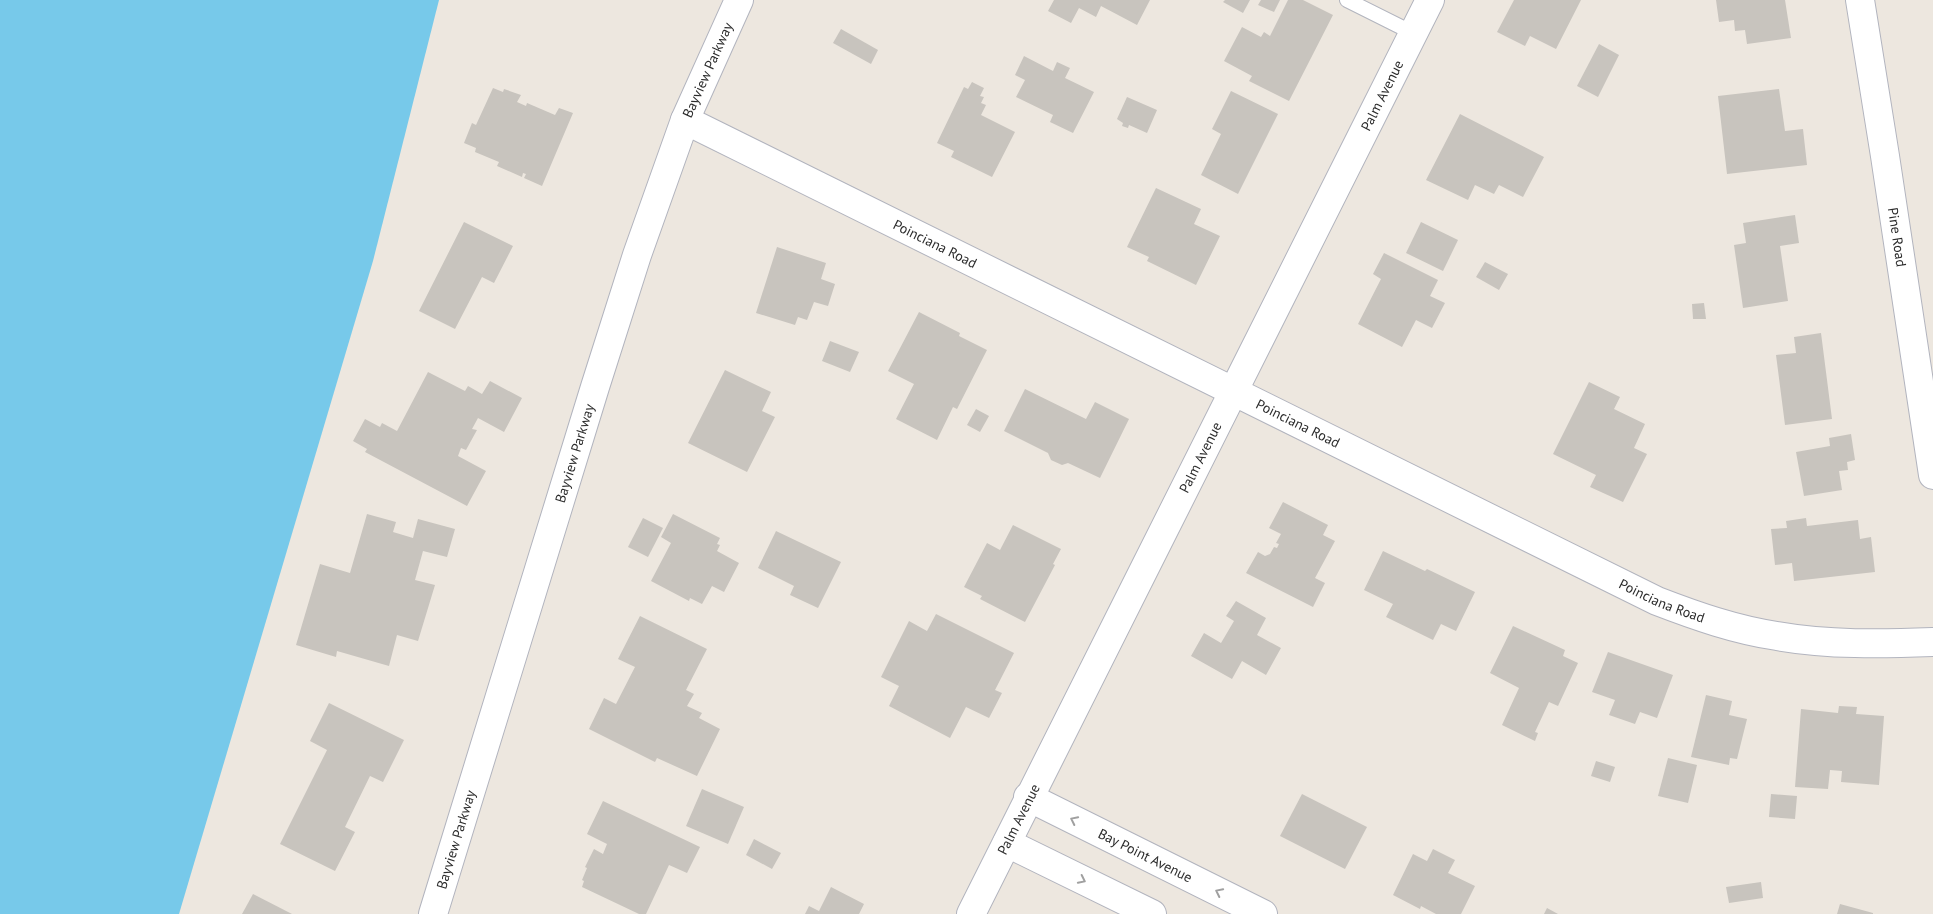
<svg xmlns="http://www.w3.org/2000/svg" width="1933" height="914" font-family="'PT Sans',sans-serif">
<rect width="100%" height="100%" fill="#ede7df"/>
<polygon fill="#77c9ea" points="0,0 439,0 373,261 179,914 0,914"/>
<g fill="#c8c4be">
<polygon points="1054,0 1150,0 1137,25 1101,6 1096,17 1079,8 1071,23 1048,11"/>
<polygon points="1225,0 1250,0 1243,13 1223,2"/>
<polygon points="1261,0 1280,0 1274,12 1258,5"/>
<polygon points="1288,0 1303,0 1333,15 1289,101 1249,81 1252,76 1224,61 1242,27 1261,37 1264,32 1270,36"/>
<polygon points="1514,0 1581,0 1556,49 1530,36 1525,46 1497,32"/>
<polygon points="1716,0 1785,0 1791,38 1747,44 1745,30 1735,31 1734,20 1719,22"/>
<polygon points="841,29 878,50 871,64 833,43"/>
<polygon points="1599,44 1619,55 1598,97 1577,86"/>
<polygon points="1024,56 1053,71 1057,62 1070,68 1065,78 1094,92 1073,133 1050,122 1053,115 1016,97 1025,80 1015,75"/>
<polygon points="972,82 984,88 980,96 984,97 981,103 986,105 981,115 1015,132 992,177 951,157 954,151 937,143 964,87 968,89"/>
<polygon points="493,88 503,92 504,89 521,95 517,102 526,106 527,103 555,115 559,108 573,113 542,186 524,178 526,174 523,173 522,177 497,166 499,162 475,152 476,148 464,143 472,123 476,125"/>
<polygon points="1779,89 1785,131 1803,129 1807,165 1727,174 1718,96"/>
<polygon points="1231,91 1278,114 1238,194 1201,175 1221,134 1212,129"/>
<polygon points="1127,97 1157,110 1147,133 1129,125 1128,128 1122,126 1123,123 1117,119"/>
<polygon points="1460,114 1544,157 1523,197 1499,185 1494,194 1475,185 1468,200 1426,180"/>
<polygon points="1156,188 1201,209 1194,224 1220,236 1196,285 1147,261 1149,257 1127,247"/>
<polygon points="1795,215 1799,243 1780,246 1788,301 1743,308 1734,245 1746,243 1743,223"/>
<polygon points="464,222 513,246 494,283 482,277 455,329 419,311"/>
<polygon points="1421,222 1458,240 1443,271 1406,253"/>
<polygon points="777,247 826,263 821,279 835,284 828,306 814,302 807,320 798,317 795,325 756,313"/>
<polygon points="1384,253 1438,280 1430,296 1445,303 1432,328 1416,320 1402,347 1358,324 1381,279 1373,274"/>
<polygon points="1485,262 1508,274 1499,290 1476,277"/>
<polygon points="1704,303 1706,319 1693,319 1692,304"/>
<polygon points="919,312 960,333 959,336 987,350 957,409 953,407 937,440 896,419 914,384 888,371"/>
<polygon points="1821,333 1832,419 1785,425 1776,355 1796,353 1794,337"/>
<polygon points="830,341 859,352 850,372 822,361"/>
<polygon points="725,370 771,392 762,411 775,417 747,472 688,443"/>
<polygon points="428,372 465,391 468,386 482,394 490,381 522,398 504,432 478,418 472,429 477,430 466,450 461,448 458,456 486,471 467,506 365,452 367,449 353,441 365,419 380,427 382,423 397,431"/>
<polygon points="1589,382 1620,397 1614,409 1645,424 1634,448 1647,454 1623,502 1590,487 1596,475 1553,454"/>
<polygon points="1025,389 1086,419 1095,402 1129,419 1100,478 1068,463 1062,465 1051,460 1048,453 1004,431"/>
<polygon points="976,409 989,416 980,432 967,425"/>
<polygon points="1851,434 1855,460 1847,462 1848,470 1839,471 1842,490 1804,496 1796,452 1830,446 1829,438"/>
<polygon points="1283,502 1328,525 1323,535 1335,541 1315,578 1325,583 1313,607 1246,573 1258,552 1265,556 1270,554 1274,547 1277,548 1279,544 1276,543 1281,534 1269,528"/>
<polygon points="367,514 396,522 393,532 413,538 418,519 455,529 447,557 423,551 415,580 435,585 418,641 397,635 389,666 337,651 336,657 296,645 320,564 350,573"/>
<polygon points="673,514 720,538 717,544 720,545 717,551 739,563 724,592 712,586 702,604 690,598 689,601 651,581 671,543 661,537"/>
<polygon points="643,518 663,528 648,557 628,547"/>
<polygon points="1806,518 1807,526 1858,520 1860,539 1871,537 1875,572 1794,581 1792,563 1775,565 1771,529 1787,528 1786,521"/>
<polygon points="1013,525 1061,549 1053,564 1055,565 1025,622 980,599 982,596 964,587 987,543 1000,550"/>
<polygon points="776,531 841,562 818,608 790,595 794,586 758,568"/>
<polygon points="1383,551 1425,571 1427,569 1475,592 1456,631 1441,624 1433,640 1386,617 1393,604 1364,590"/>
<polygon points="1236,601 1266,618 1257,635 1281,648 1266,675 1242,661 1232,679 1191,656 1204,633 1221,643 1234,621 1226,616"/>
<polygon points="936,614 1014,653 995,690 1002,693 989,718 966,707 950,738 889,706 899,686 881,677 909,621 927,631"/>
<polygon points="640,616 707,649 686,690 694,694 687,706 702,713 699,718 720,729 697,776 657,758 655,762 589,729 604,698 616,704 635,667 618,659"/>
<polygon points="1513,626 1565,650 1563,656 1578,663 1558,706 1549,702 1535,732 1538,733 1535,741 1502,725 1519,688 1490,673"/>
<polygon points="1608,652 1673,675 1657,718 1640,712 1635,724 1609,715 1615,700 1592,692"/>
<polygon points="1706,695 1732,701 1729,715 1747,719 1737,759 1730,758 1729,765 1691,757"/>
<polygon points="329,703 404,740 383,782 370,776 345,827 355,832 335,871 280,844 327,750 310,741"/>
<polygon points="1839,706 1857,707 1856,714 1884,716 1879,785 1841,782 1842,771 1830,770 1828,789 1795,787 1801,709 1838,713"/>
<polygon points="1668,758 1697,765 1688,803 1658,796"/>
<polygon points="1596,761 1615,767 1610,782 1591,776"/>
<polygon points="702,789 744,807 728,844 686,826"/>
<polygon points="1302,794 1367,827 1345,869 1280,836"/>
<polygon points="1771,794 1797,796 1795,819 1769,817"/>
<polygon points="603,801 700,847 687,873 669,865 646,914 639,914 582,887 584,881 582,880 587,868 585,867 594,849 603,854 607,844 587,834"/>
<polygon points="754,839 781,853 772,869 746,855"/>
<polygon points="1433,849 1455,860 1448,873 1475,886 1461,914 1436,914 1421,906 1420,909 1393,895 1413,854 1427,861"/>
<polygon points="1761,882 1763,898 1729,903 1726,887"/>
<polygon points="831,887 864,904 859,914 805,914 809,906 819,911"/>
<polygon points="253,894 292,914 242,914"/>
<polygon points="1840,904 1873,913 1873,914 1837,914"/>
<polygon points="1547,908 1558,914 1544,914"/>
</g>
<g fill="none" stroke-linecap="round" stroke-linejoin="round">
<defs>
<polyline id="service" points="1347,0 1413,33"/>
<g id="minor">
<path id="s1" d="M1860 0 1885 156 1933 475"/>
<path id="s2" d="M685 120 1657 601C1696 616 1736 630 1777 636 1828 645 1882 644 1933 642"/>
<path id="s3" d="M1028 797 1263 914"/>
<polyline points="1007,843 1152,914"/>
<path id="s4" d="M433 914 595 387 637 255 685 120 739 0"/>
<path id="s5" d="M971 914 1430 0"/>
</g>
</defs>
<use href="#service" stroke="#b2b4be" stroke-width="16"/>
<use href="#minor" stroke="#b2b4be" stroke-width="30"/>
<use href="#service" stroke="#fff" stroke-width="14"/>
<use href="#minor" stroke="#fff" stroke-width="28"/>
</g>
<defs><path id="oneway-chevron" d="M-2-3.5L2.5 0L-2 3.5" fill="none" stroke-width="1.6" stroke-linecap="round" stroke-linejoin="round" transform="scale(1.25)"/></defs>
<g stroke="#a0a0a0">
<use href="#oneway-chevron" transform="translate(1074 820) rotate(-154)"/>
<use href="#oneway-chevron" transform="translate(1082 880) rotate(26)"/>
<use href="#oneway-chevron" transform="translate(1219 892) rotate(-154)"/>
</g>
<g text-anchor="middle" stroke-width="4.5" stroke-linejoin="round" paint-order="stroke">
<g font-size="14" fill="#2c2c2c" stroke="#fff">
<text dy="5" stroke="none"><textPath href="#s4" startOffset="888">Bayview Parkway</textPath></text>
<text dy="5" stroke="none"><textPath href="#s5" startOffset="916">Palm Avenue</textPath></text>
<text dy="5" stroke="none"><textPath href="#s1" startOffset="240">Pine Road</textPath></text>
<text dy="5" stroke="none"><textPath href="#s2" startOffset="279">Poinciana Road</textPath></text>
<text dy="5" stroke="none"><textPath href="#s2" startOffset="684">Poinciana Road</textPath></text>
<text dy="5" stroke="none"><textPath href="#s4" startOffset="482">Bayview Parkway</textPath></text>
<text dy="5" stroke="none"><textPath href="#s5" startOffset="511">Palm Avenue</textPath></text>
<text dy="5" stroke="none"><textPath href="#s2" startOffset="1089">Poinciana Road</textPath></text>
<text dy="5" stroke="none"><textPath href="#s5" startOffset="106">Palm Avenue</textPath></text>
<text dy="5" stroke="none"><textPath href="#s4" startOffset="78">Bayview Parkway</textPath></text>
<text dy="5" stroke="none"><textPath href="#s3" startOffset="131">Bay Point Avenue</textPath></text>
</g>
</g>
</svg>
